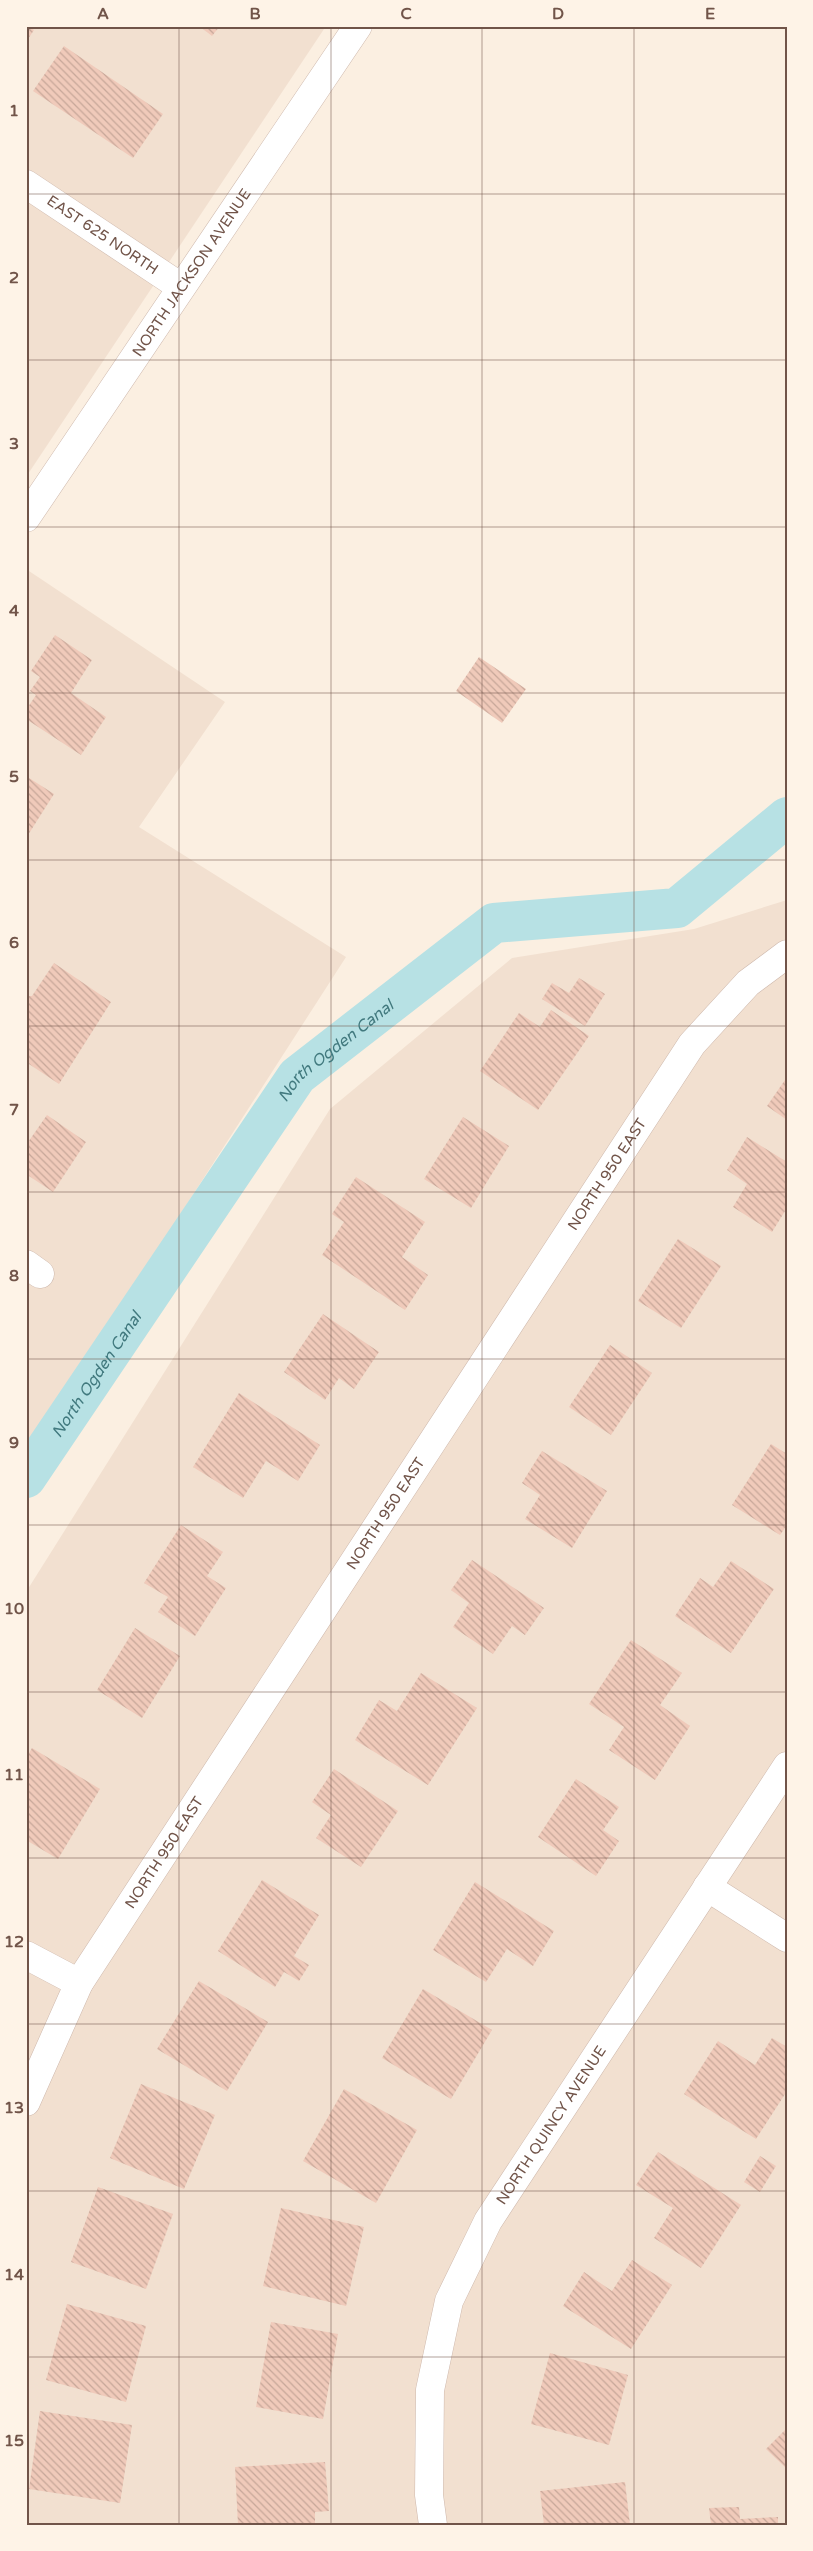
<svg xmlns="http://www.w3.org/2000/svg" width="813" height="2551" font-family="'Varela Round',sans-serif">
<defs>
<pattern id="building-back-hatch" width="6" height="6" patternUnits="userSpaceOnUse" patternTransform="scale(1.25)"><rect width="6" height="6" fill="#f0caba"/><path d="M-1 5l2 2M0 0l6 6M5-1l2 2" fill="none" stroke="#c7a799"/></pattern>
</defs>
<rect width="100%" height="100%" fill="#fbefe1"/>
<g fill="#f2e0d0">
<polygon points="26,26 326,26 26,477"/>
<polygon points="26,569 225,702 139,827 346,957 26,1454"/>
<polygon points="787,900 787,2525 26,2525 26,1592 330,1109 512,958 694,929"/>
</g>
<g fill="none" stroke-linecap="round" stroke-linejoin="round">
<path stroke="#b7e1e4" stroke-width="40" id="s1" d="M26 1478 297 1076 494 923 677 908 787 817"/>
</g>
<g fill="url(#building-back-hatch)">
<polygon points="26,26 34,30 26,42"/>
<polygon points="199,26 220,26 212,36"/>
<polygon points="64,46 163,114 133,158 33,91"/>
<polygon points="55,635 92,660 71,693 106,717 81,755 26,719 26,710 36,695 30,691 40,677 31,671"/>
<polygon points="479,657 526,689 502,723 456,691"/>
<polygon points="26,776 54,794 28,835 26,834"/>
<polygon points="54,963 111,1002 59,1084 26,1062 26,996 32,996"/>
<polygon points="579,978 605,994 585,1026 542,999 552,983 569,993"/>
<polygon points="551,1010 589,1036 538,1110 480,1071 519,1013 540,1027"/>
<polygon points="787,1077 787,1120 767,1106"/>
<polygon points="47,1115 86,1142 53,1192 26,1174 26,1145"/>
<polygon points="463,1117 509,1146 471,1208 424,1179"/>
<polygon points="747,1137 787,1162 787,1208 772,1232 733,1207 747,1184 727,1170"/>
<polygon points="356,1177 425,1222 402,1257 428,1275 405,1310 322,1255 344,1222 332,1214"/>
<polygon points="678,1239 721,1266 681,1328 638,1301"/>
<polygon points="323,1314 379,1352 354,1389 339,1378 325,1400 284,1372"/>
<polygon points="610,1345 652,1373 611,1435 569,1407"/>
<polygon points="239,1393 320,1445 298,1481 266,1461 243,1498 193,1467"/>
<polygon points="771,1444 787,1454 787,1525 780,1535 732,1505"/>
<polygon points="542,1451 607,1491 572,1548 525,1519 540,1495 522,1483"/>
<polygon points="181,1525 223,1552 207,1576 226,1588 195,1636 158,1612 168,1597 144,1583"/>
<polygon points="472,1560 544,1608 525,1635 512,1626 493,1654 453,1627 469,1603 451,1590"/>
<polygon points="731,1561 774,1589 731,1653 675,1616 700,1578 713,1587"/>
<polygon points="135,1628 180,1656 142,1718 97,1690"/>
<polygon points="631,1640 682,1673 660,1705 690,1726 655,1780 609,1750 624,1727 589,1704"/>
<polygon points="421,1673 477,1708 428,1785 355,1740 379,1700 397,1711"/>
<polygon points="32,1748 100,1789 58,1859 26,1840 26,1758"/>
<polygon points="334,1769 398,1811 361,1867 316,1838 331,1815 312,1802"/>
<polygon points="576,1779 619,1807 603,1830 619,1841 596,1876 538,1837"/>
<polygon points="262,1880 319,1915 294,1956 309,1965 299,1981 284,1972 275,1987 218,1951"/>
<polygon points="475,1882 554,1931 533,1966 507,1949 486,1982 433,1950"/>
<polygon points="199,1981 268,2022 227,2091 157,2049"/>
<polygon points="423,1989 492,2030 451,2099 382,2058"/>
<polygon points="772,2038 787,2047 787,2091 756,2139 684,2094 718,2041 755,2065"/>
<polygon points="141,2084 215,2115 184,2189 110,2158"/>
<polygon points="344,2089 417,2130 376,2203 303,2161"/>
<polygon points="658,2152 741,2205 701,2268 654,2238 673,2208 636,2185"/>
<polygon points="760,2156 776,2166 760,2192 744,2182"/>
<polygon points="98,2187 173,2214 146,2289 71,2262"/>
<polygon points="281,2208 364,2227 346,2306 263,2286"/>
<polygon points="632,2260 672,2285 631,2349 563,2306 584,2272 612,2291"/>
<polygon points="67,2304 146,2326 126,2402 46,2380"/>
<polygon points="271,2322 338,2334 323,2419 256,2407"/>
<polygon points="550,2353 628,2375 609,2445 531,2424"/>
<polygon points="40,2411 132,2425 120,2503 29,2489"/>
<polygon points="787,2428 787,2469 766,2449"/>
<polygon points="325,2462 329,2511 315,2512 315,2525 238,2525 235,2467"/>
<polygon points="625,2482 630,2525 544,2525 540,2491"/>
<polygon points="739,2507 740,2519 778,2517 778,2525 711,2525 709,2508"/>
</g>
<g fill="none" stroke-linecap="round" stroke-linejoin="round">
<defs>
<g id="minor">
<path id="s2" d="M26 184 181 287"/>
<path id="s3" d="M26 518 358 26"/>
<polyline points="26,1264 40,1274"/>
<polyline points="707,1887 787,1938"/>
<polyline points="26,1955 79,1983"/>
<path id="s4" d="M26 2102 79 1983 692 1044 748 983 787 954"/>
<path id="s5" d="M433 2525 429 2495 430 2390 449 2301 488 2221 787 1766"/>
</g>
</defs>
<use href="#minor" stroke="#ceb8ac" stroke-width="29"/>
<use href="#minor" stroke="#fff" stroke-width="28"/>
</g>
<path fill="none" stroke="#715449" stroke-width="1" stroke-opacity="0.55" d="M179 26V2525M331 26V2525M482 26V2525M634 26V2525M26 194H787M26 360H787M26 527H787M26 693H787M26 860H787M26 1026H787M26 1192H787M26 1359H787M26 1525H787M26 1692H787M26 1858H787M26 2024H787M26 2191H787M26 2357H787"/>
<g text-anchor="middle" stroke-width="4" stroke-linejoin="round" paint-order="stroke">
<g font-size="15" fill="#715449" stroke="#fef3e7">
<text dy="5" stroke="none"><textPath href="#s2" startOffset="92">EAST 625 NORTH</textPath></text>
<text dy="5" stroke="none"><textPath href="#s3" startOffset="296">NORTH JACKSON AVENUE</textPath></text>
<text dy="5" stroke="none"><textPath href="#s4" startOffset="1096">NORTH 950 EAST</textPath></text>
<text dy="5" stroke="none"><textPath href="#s4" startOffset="691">NORTH 950 EAST</textPath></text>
<text dy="5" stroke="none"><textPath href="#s4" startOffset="286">NORTH 950 EAST</textPath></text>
<text dy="5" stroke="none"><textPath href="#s5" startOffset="430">NORTH QUINCY AVENUE</textPath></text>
</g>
<g font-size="16" font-style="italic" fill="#41797e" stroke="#fef3e7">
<text dy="6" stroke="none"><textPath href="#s1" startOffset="530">North Ogden Canal</textPath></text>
<text dy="6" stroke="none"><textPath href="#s1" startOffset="125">North Ogden Canal</textPath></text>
</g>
</g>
<rect width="813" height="2551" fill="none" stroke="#fef3e7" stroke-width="55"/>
<rect x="28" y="28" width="758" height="2496" fill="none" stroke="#715449" stroke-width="2"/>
<g font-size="16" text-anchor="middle" font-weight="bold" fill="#715449">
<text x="103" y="19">A</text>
<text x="255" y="19">B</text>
<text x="406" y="19">C</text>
<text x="558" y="19">D</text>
<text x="710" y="19">E</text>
<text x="14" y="116">1</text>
<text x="14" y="283">2</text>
<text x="14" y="449">3</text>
<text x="14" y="616">4</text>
<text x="14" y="782">5</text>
<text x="14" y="948">6</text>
<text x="14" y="1115">7</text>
<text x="14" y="1281">8</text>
<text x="14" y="1448">9</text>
<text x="14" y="1614">10</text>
<text x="14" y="1780">11</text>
<text x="14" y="1947">12</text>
<text x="14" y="2113">13</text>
<text x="14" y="2280">14</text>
<text x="14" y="2446">15</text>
</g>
</svg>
